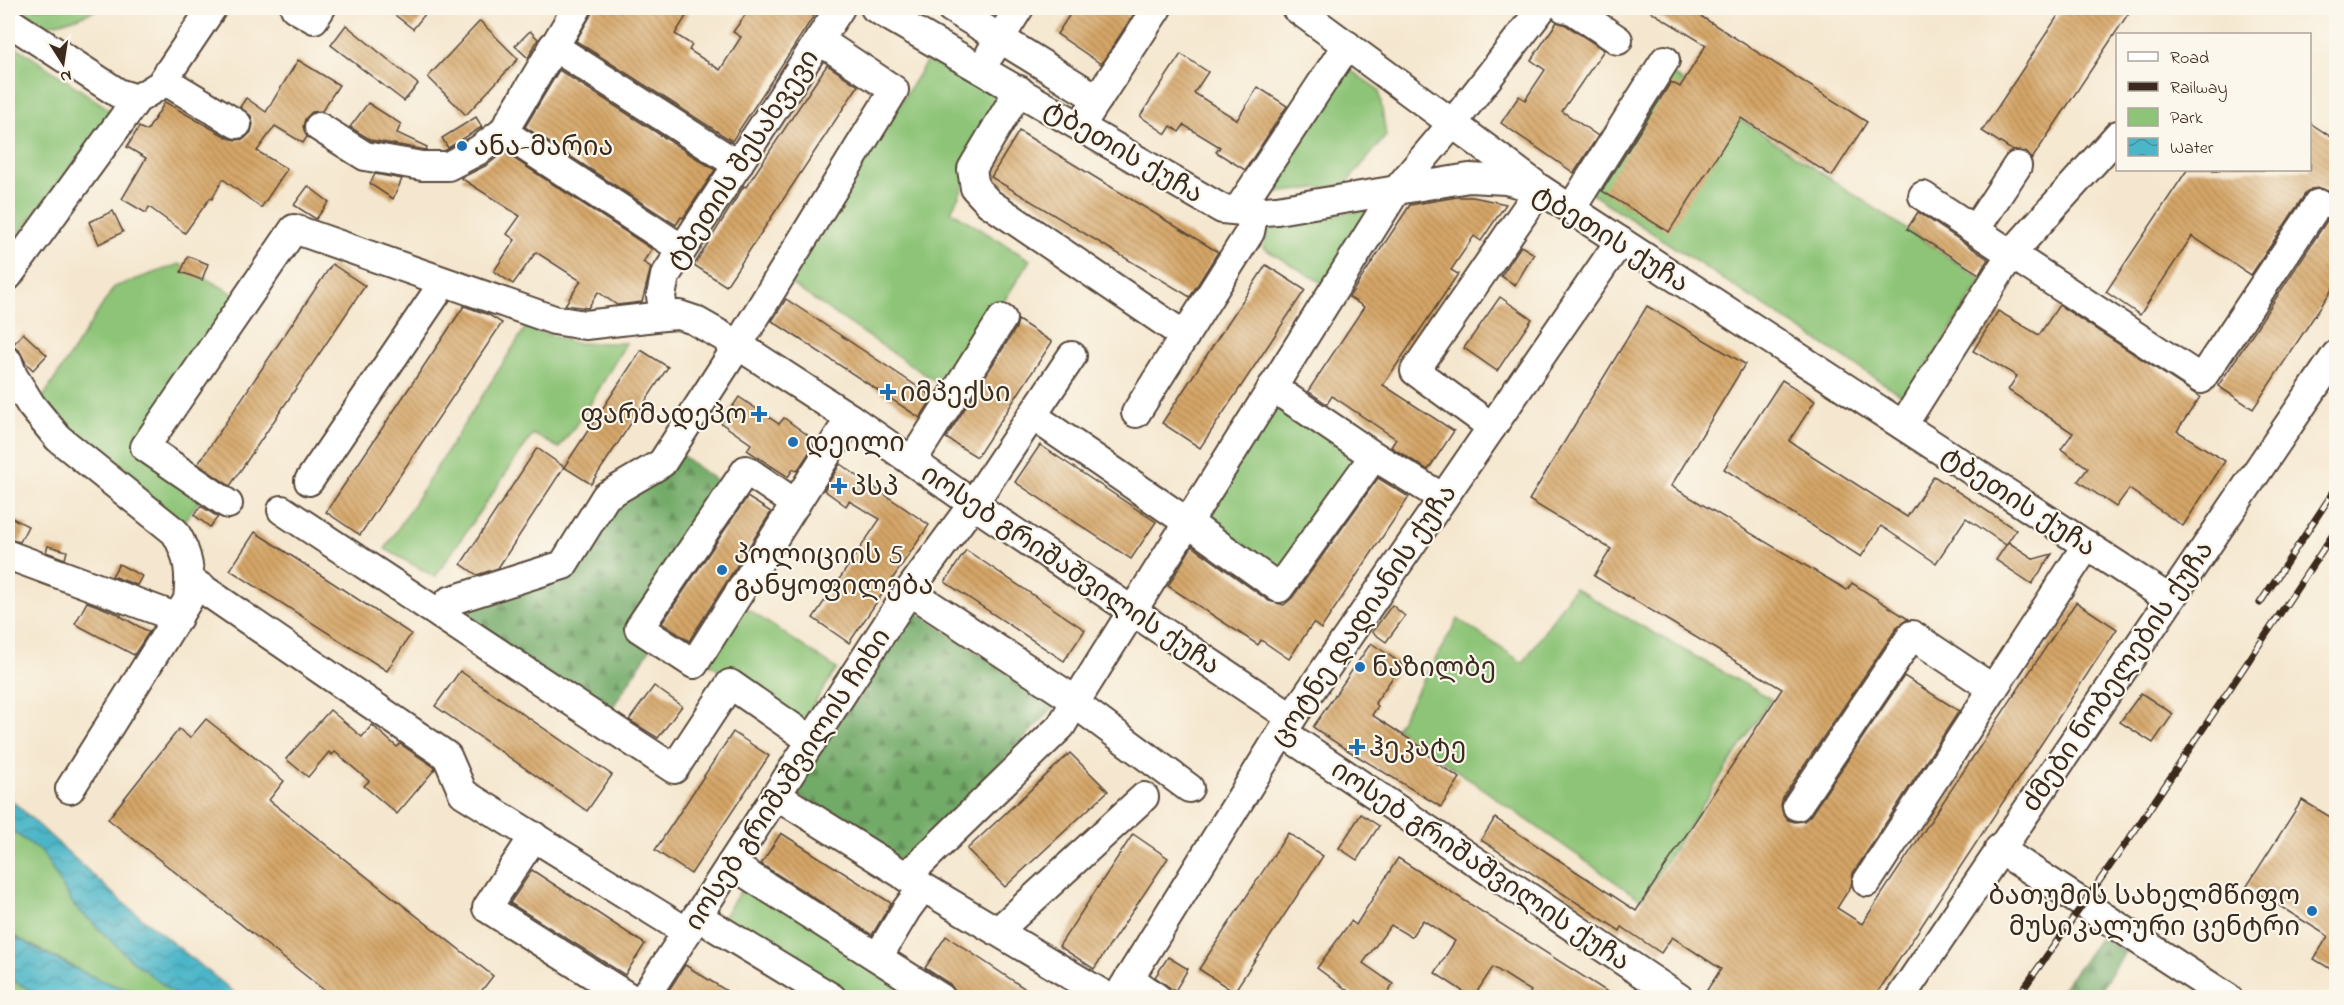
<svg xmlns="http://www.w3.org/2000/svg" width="2344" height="1005" font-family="'Indie Flower','Noto Sans Georgian',sans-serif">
<defs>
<pattern id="forest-firs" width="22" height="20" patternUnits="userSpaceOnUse" patternTransform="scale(1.5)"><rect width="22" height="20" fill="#72aa68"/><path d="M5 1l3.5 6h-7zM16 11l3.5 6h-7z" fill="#5f8b55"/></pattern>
<pattern id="water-waves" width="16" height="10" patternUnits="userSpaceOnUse" patternTransform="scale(1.5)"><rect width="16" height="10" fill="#4bb6c8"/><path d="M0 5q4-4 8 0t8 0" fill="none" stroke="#4094a2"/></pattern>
<pattern id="building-back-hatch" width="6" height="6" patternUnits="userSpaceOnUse" patternTransform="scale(1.5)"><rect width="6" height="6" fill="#d5a668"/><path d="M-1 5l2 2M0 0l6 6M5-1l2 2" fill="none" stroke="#ae8755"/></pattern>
</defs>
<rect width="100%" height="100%" fill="#fbf7ec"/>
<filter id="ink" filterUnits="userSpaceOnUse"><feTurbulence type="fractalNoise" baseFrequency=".0167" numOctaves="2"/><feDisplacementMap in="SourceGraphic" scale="12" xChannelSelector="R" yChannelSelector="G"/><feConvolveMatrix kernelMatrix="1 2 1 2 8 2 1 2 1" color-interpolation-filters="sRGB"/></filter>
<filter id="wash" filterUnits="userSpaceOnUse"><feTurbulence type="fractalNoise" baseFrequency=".008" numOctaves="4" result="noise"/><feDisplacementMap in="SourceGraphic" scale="24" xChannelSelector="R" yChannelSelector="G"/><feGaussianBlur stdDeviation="1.35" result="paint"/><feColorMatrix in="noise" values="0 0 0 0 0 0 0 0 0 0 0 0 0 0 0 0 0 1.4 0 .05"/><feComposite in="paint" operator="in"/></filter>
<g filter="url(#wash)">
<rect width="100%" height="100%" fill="#f5e7cf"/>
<g fill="#8dc477" stroke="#64774a" stroke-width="1.5">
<polygon points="8,8 101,8 77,18 23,31"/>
<polygon points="8,41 113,112 8,248"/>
<polygon points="930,56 1010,97 951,211 1030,260 948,390 788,282"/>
<polygon points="1346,67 1379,90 1386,136 1345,185 1265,194"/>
<polygon points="1666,70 1983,280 1906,398 1586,190"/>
<polygon points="1376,209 1327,286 1263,248 1271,224"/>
<polygon points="179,264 236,295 135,448 203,496 181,525 67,432 40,402 114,287"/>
<polygon points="526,327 575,343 626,343 586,411 559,448 533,434 435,577 385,549"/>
<polygon points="1275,402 1357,457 1280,569 1198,513"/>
<polygon points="1574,588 1771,699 1641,900 1396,728 1458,619 1523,663"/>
<polygon points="743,606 837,669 800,724 706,661"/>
<polygon points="8,828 42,852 73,904 128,957 179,997 146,994 103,982 8,933"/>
<polygon points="749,878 936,997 839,997 718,925"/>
<polygon points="8,978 43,997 8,997"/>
</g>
<g fill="url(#forest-firs)" stroke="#566a43" stroke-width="1.5">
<polygon points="679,453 726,488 632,627 654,643 607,716 456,616 464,603 565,572 603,511"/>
<polygon points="910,608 1056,705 905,864 791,790"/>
<polygon points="2100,938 2125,952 2096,997 2056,997"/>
</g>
<path fill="url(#water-waves)" stroke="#437073" stroke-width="1.5" d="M8 797 122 902 240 997H43L8 978V933C61 961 116 997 178 997L128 957 73 904 42 852 8 828Z"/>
<g id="blocks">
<g fill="url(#building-back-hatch)">
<polygon points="386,8 430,8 413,29"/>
<polygon points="595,8 680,8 688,13 675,34 692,45 689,50 720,70 741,37 733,32 750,8 819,8 732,141 576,41"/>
<polygon points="1074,8 1138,8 1101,64 1057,34"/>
<polygon points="1645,8 1704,8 1699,15 1867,122 1832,176 1741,118 1669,232 1602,191 1671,82 1680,87 1706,45"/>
<polygon points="2063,8 2132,8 2032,159 2026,152 2013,151 1982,131"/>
<polygon points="480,21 518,59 466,115 428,77"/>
<polygon points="1557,22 1566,25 1604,50 1562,111 1598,136 1574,173 1501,123 1519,96 1525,100 1545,70 1531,60"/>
<polygon points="346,25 418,84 404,101 331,45"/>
<polygon points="530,31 538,39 528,58 515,46"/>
<polygon points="1181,54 1208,72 1194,93 1237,120 1258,87 1287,106 1245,170 1216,152 1220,147 1184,125 1179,132 1171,126 1166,134 1140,116"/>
<polygon points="298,60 339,85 322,111 312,112 305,119 303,127 307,137 303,143 275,126 257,151 287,169 261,208 223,179 212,199 210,198 185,233 149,207 146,213 122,199 146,158 127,147 139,127 147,131 165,102 228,138 236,140 244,139 251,132 253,124 251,116 240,107 246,98 266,112"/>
<polygon points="827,65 858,86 726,286 694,265 744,186 746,187"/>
<polygon points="559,70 715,170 683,218 681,217 676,225 525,127"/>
<polygon points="368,103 401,124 397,133 427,147 426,150 371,140 350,127"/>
<polygon points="476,117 482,127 448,148 442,138"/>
<polygon points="2310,123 2337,141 2337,282 2253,409 2218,386 2332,213 2334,204 2333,197 2328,191 2319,188 2311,189 2305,194 2251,275 2192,236 2140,315 2106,292 2187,170 2310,170"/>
<polygon points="1019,131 1218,252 1190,297 991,177"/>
<polygon points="504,152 652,249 643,262 651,267 642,302 617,305 598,292 588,308 565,305 581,281 536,252 513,284 494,271 515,240 507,234 520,216 461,178 487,165"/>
<polygon points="375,174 402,179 393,199 370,184"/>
<polygon points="308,186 329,202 316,219 294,205"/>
<polygon points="1457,197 1473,197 1506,204 1481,241 1474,236 1451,270 1458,274 1383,385 1454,431 1428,470 1391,447 1396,439 1332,396 1327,404 1308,391 1364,307 1349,297 1410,205"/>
<polygon points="113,211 123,232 99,244 89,222"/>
<polygon points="1918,212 1988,259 1979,274 1907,229"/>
<polygon points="1521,246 1534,254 1515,285 1501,276"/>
<polygon points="188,256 208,264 202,280 181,272"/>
<polygon points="332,264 365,286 230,486 198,464"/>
<polygon points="1266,265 1305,290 1200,448 1162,423"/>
<polygon points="1500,297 1532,319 1497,371 1464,348"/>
<polygon points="786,299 933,397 920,418 772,321"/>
<polygon points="2059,305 2200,397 2177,431 2225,461 2183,526 2129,489 2116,507 2078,481 2088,468 2061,449 2073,433 2008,390 2017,376 1973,351 1998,311 2039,335"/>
<polygon points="464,306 489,315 502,323 360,535 326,512"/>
<polygon points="1647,306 1745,364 1671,486 1847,590 1852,583 1908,619 1898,626 1783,797 1781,805 1783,814 1788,820 1795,822 1804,821 1810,816 1904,676 1959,711 1853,873 1851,886 1837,908 1862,924 2076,602 2117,629 1874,998 1718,998 1707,990 1721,969 1672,937 1661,953 1622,927 1620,931 1481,840 1495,818 1636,911 1782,689 1594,576 1611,549 1529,500"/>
<polygon points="1018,320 1052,342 977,457 946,438 1016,328"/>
<polygon points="23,333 47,355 33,370 26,363 19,350 12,346"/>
<polygon points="641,350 668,367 591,484 564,467"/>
<polygon points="1782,380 1815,401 1789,441 1907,517 1934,476 2016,530 2006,545 1966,518 1936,563 1881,526 1861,557 1724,469"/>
<polygon points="739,397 779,424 784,418 813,439 811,443 814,445 797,471 793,469 788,477 747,450 751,444 721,423"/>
<polygon points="1040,445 1156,522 1131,559 1015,482"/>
<polygon points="537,448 564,467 498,568 477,575 461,564"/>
<polygon points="840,464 929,525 849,643 813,618 880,519 849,501 846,506 824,490"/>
<polygon points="1378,478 1409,497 1321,629 1313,623 1289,659 1261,640 1258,645 1168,586 1192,546 1269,601 1284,605 1292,598"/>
<polygon points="747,497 771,512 689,641 662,623"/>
<polygon points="201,506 218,517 210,527 194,515"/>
<polygon points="8,516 28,526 20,542 8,539"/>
<polygon points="255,532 411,634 387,671 230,570"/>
<polygon points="2008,542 2034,559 2052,554 2032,584 1996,560"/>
<polygon points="48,546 67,551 65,559 46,552"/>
<polygon points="966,550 1085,630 1064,661 945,582"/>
<polygon points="119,564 142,576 137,585 112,576"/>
<polygon points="87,602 121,615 120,616 149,632 134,655 75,624"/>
<polygon points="1392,605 1405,616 1386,642 1372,632"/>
<polygon points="1371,643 1402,664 1375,703 1378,706 1372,715 1423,748 1421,751 1437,761 1436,763 1460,778 1441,807 1344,748 1313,727"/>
<polygon points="460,671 612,775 587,811 435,706"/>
<polygon points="654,686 682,706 658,738 629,720"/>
<polygon points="2141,693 2173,714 2153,743 2120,722"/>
<polygon points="330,710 362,737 372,725 397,747 400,744 434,767 435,769 397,814 364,786 369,781 335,752 332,755 329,752 308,777 286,759"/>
<polygon points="206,719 284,781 269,800 493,976 476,998 334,998 108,819 179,729 190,738"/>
<polygon points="733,732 769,756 691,874 655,850"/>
<polygon points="1070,753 1108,791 1005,887 967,849"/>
<polygon points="2302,800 2337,821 2337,973 2314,959 2328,936 2247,886"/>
<polygon points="1361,814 1379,826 1357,860 1339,848"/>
<polygon points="781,833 891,903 872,935 761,864"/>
<polygon points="1288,833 1323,856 1234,992 1199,969"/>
<polygon points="1133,834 1168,858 1094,969 1059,946"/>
<polygon points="1398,858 1617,998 1527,998 1531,991 1493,967 1473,998 1435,973 1455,941 1423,920 1411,937 1391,925 1363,963 1393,984 1384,998 1358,998 1317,968 1351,921 1356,925"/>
<polygon points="532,870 645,944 625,975 510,903"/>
<polygon points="946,936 1039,998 964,998 956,993 950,984 925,968"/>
<polygon points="1168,957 1188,969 1175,991 1155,977"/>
<polygon points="685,965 738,998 675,998 667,993"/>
</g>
</g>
</g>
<g filter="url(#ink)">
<use href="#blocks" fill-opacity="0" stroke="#574639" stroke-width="1.5"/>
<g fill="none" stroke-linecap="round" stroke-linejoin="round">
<defs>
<g id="minor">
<polyline points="295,8 314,19 321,8"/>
<polyline points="875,8 1222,209 1254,212 1277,210 1469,178 1506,180 1540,189 2169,599"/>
<polyline points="951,8 1098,99"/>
<polyline points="1296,8 1533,183"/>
<polyline points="1564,8 1573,10 1618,40"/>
<polyline points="8,21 118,93 137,99"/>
<polyline points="553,46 738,165"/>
<polyline points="990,54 1019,8"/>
<polyline points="164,80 237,124"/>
<polyline points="1019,90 972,169 975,188 989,203 1185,336"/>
<polyline points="1088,114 1157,8"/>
<polyline points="319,127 365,156 422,166 448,166 479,150 503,132 577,8"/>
<polyline points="503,132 682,249"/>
<polyline points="1923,196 2201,379 2318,204"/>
<polyline points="1571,209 1665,60"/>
<polyline points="1238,210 1347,45"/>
<polyline points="1975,230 2017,166"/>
<polyline points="8,276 137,99 160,85 212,8"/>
<polyline points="664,316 661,296 665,276 840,8"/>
<path d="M8 362 13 376 31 405 58 438 175 532C189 555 191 573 188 600L70 789"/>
<polyline points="1136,413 1250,232 1254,212"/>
<polyline points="1033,416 1187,522 1279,588 1374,456 1272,387"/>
<polyline points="1903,425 2011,254 2118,135"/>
<polyline points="1492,427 1415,371 1540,189"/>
<polyline points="1374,456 1443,498"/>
<polyline points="912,461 1002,319"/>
<polyline points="309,481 444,282"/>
<polyline points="228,504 145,447 294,229 554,320 585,325 664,316 679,315 694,320 738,345 850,418 973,504 1292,718"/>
<polyline points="796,504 746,470 639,628 694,664 850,418"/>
<polyline points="282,510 674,769 730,684 812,741"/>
<polyline points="8,555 178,618"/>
<polyline points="190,580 447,756 463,793 687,932"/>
<polyline points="441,615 449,601 563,565 606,496 662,463 738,345 894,90 819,40"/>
<polyline points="1076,701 1395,192 1453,123 1542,8"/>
<polyline points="1074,706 1085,711 1189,788"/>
<polyline points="1282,732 1679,998"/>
<polyline points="776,795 923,887 1109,998"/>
<polyline points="1797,806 1912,635 1993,689"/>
<polyline points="534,836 487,908 630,998"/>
<polyline points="1999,849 2228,998"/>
<polyline points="731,864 941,998"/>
<polyline points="906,877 1061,726 1076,701 909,591"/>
<polyline points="1867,882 2087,545"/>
<polyline points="697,916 832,998"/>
<polyline points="999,930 1144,797"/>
<polyline points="878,957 906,910 923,887"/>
<polyline points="1129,978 1157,998"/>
<polyline points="644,998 909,591 973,504 1072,356"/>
<polyline points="1117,998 1282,732 1620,241"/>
<polyline points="1900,998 2336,355"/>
</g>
</defs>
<use href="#minor" stroke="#574639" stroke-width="32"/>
<use href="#minor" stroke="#fff" stroke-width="28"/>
<defs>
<g id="rail">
<polyline points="2260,603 2336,488"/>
<polyline points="2017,998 2138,826 2336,530"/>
</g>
</defs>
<use href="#rail" stroke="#3b2a1e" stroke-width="7"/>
<use href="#rail" stroke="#fbf7ec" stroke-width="4.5" stroke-dasharray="14" stroke-linecap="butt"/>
</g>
</g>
<g fill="#1f6fb2" stroke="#fbf7ec" stroke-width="2">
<circle cx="462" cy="146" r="6"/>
<path d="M885 383h6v6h6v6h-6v6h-6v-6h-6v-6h6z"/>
<path d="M756 405h6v6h6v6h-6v6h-6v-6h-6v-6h6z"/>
<circle cx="793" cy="442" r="6"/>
<path d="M836 477h6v6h6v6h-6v6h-6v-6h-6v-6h6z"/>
<circle cx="722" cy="570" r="6"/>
<circle cx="1360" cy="667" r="6"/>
<path d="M1354 738h6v6h6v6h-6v6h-6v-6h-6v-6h6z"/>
<circle cx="2312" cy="911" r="6"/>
</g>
<g text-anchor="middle" stroke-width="4.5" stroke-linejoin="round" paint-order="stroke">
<g font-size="27" fill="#3b2a1e" stroke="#fbf7ec" text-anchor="start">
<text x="474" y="155">ანა-მარია</text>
<text x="900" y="401">იმპექსი</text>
<text x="747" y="423" text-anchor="end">ფარმადეპო</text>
<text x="805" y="451">დეილი</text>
<text x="851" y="495">პსპ</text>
<text x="734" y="563">პოლიციის 5<tspan x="734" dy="31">განყოფილება</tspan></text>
<text x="1372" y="676">ნაზილბე</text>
<text x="1369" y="756">ჰეკატე</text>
<text x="2300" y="904" text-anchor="end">ბათუმის სახელმწიფო<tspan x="2300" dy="31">მუსიკალური ცენტრი</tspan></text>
</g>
<g font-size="27" fill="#3b2a1e" stroke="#fbf7ec">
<text transform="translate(1124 151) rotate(30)" y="9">ტბეთის ქუჩა</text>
<text transform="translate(742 159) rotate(-57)" y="9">ტბეთის შესახვევი</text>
<text transform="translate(1611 238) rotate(32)" y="9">ტბეთის ქუჩა</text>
<text transform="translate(2019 501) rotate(33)" y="9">ტბეთის ქუჩა</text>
<text transform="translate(1071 569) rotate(34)" y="9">იოსებ გრიშაშვილის ქუჩა</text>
<text transform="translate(1363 615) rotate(-56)" y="9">ცოტნე დადიანის ქუჩა</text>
<text transform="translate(2117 676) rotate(-56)" y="9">ძმები ნობელების ქუჩა</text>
<text transform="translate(787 779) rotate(-57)" y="9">იოსებ გრიშაშვილის ჩიხი</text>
<text transform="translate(1481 865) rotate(34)" y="9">იოსებ გრიშაშვილის ქუჩა</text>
</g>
</g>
<rect width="2344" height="1005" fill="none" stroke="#fbf7ec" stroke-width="30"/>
<rect x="2116" y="33" width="195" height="138" fill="#fbf7ec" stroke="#aea59a" stroke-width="1.5"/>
<rect x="2128" y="52" width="30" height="9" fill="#ffffff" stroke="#aea59a" stroke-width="1.5"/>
<text x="2170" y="63" font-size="18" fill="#3b2a1e">Road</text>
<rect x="2128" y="82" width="30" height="9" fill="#3b2a1e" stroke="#aea59a" stroke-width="1.5"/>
<text x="2170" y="93" font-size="18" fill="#3b2a1e">Railway</text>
<rect x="2128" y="108" width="30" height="18" fill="#8dc477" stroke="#aea59a" stroke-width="1.5"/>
<text x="2170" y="123" font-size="18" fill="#3b2a1e">Park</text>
<rect x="2128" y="138" width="30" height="18" fill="url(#water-waves)" stroke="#aea59a" stroke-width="1.5"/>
<text x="2170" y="153" font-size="18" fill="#3b2a1e">Water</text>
<g transform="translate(63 63) rotate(168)" stroke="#fbf7ec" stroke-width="4.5" paint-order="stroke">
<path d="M0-4.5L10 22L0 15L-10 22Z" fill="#3b2a1e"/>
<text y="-9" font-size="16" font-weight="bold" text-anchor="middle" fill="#3b2a1e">N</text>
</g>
</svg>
